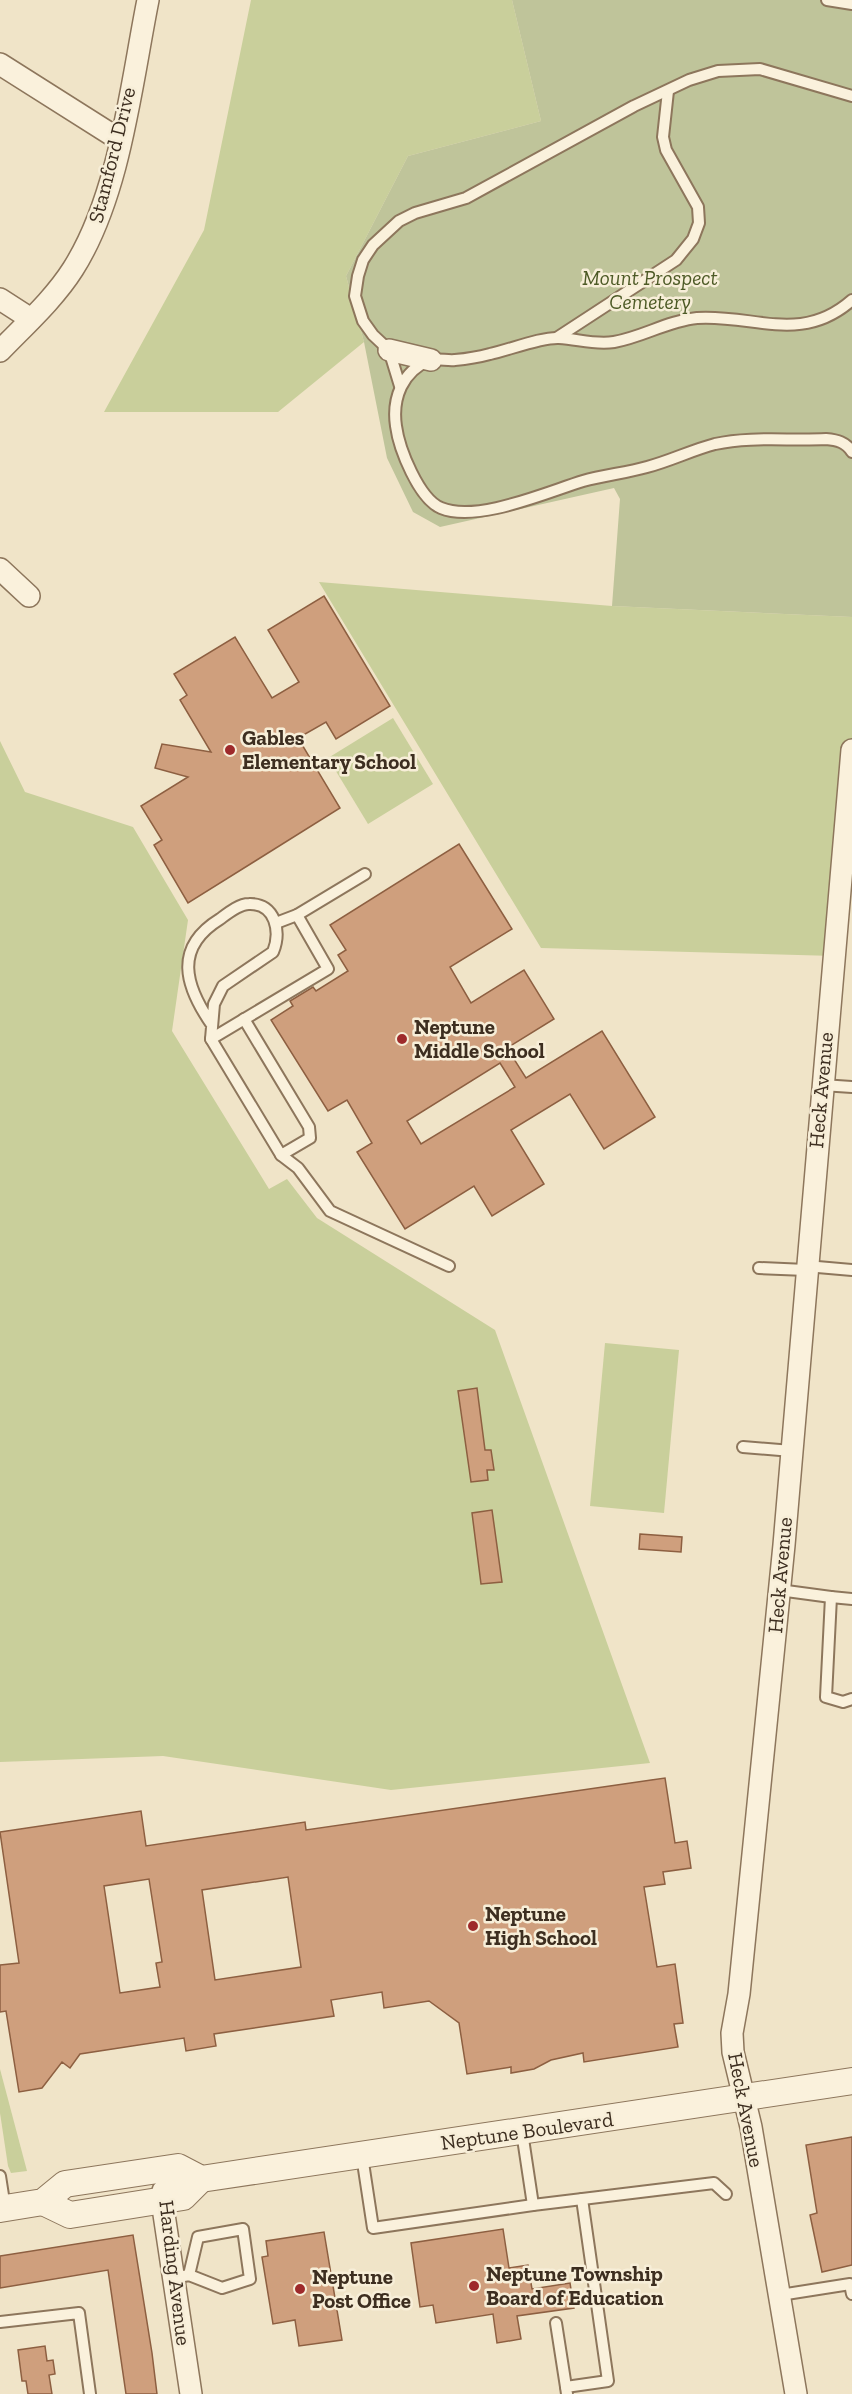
<svg xmlns="http://www.w3.org/2000/svg" width="852" height="2394" font-family="'Zilla Slab',serif">
<rect width="100%" height="100%" fill="#f0e4c8"/>
<g fill="#c9cf9b">
<polygon points="251,0 512,0 541,121 408,156 346,276 364,342 278,412 104,412 204,230"/>
<polygon points="319,582 612,606 852,617 852,776 834,956 541,948"/>
<polygon points="393,718 433,784 368,824 328,758"/>
<polygon points="0,741 25,792 133,827 188,920 172,1031 269,1189 287,1179 317,1218 495,1330 650,1763 391,1790 163,1756 0,1762"/>
<polygon points="605,1343 679,1350 664,1513 590,1506"/>
<polygon points="0,2069 27,2171 11,2173 8,2166 0,2113"/>
</g>
<polygon fill="#bfc49a" points="512,0 852,0 852,617 612,606 620,499 614,488 440,527 413,512 387,458 364,342 346,276 408,156 541,121"/>
<g fill="#cf9f7d" stroke="#8d5f41" stroke-width="1.5" fill-rule="evenodd">
<polygon points="324,596 390,706 336,739 326,722 298,738 340,808 188,903 154,845 162,840 141,806 188,777 155,768 162,744 211,752 180,700 187,695 174,674 235,637 272,698 299,682 268,630"/>
<path d="M459 844 512 929 450 967 471 1003 524 970 554 1019 507 1048 526 1078 602 1031 655 1117 604 1149 570 1094 511 1130 544 1184 492 1216 474 1186 405 1229 357 1152 372 1143 347 1100 328 1111 271 1020 293 1006 290 1001 313 987 316 991 348 971 338 955 346 950 330 925ZM500 1063 515 1087 421 1144 407 1121Z"/>
<polygon points="477,1388 485,1450 491,1450 494,1470 487,1470 488,1480 471,1482 458,1391"/>
<polygon points="492,1510 502,1582 481,1584 472,1513"/>
<polygon points="640,1534 682,1537 681,1552 639,1549"/>
<path d="M665 1778 675 1843 687 1841 691 1868 663 1872 665 1884 644 1887 657 1967 675 1964 683 2023 674 2024 678 2047 584 2062 583 2053 551 2060 534 2069 511 2073V2067L467 2074 459 2023 429 2001 384 2008 382 1992 331 2000 334 2016 214 2034 216 2046 186 2051 184 2038 80 2054 70 2068 62 2062 42 2088 19 2092 6 2011 0 2012V1965L19 1963 0 1832 141 1811 146 1846 305 1822 306 1830ZM288 1877 301 1967 215 1980 202 1890ZM149 1879 162 1962 156 1963 160 1987 120 1993 104 1886Z"/>
<polygon points="852,2137 852,2265 822,2272 810,2215 817,2213 806,2145"/>
<polygon points="503,2229 509,2268 528,2265 532,2289 570,2283 574,2308 517,2316 521,2339 497,2343 493,2314 436,2323 433,2305 420,2307 411,2243"/>
<polygon points="324,2232 342,2340 299,2346 295,2320 273,2324 262,2257 268,2256 266,2241"/>
<polygon points="133,2235 152,2353 157,2394 126,2394 108,2270 0,2288 0,2256"/>
<polygon points="45,2346 47,2361 53,2360 55,2374 49,2375 52,2394 28,2394 26,2381 22,2381 18,2350"/>
</g>
<g fill="none" stroke-linecap="round" stroke-linejoin="round">
<defs>
<g id="service">
<polyline points="827,0 852,4"/>
<path d="M852 300C801 345 754 314 697 318 667 321 643 337 614 342 594 345 578 339 559 338 541 337 509 350 490 354 479 357 467 359 455 360 448 361 437 358 430 360 402 371 392 399 396 426 399 449 419 499 441 508 477 523 547 492 583 481 604 475 626 473 647 467 670 461 692 450 715 444 751 436 789 441 826 439 837 440 846 442 852 452"/>
<polyline points="558,337 676,260 693,239 699,223 698,207 666,150 663,137 668,91"/>
<polyline points="400,386 389,350 373,335 363,321 355,296 358,276 363,260 373,245 399,221 415,213 466,198 634,106 689,80 718,71 760,69 852,96"/>
<polyline points="297,915 328,969 211,1039 281,1155 298,1168 330,1211 449,1266"/>
<polyline points="276,923 297,915 365,874"/>
<polyline points="244,1019 309,1127 310,1138 281,1155"/>
<path d="M211 1039 214 1004 223 986 273 952C281 932 276 903 249 904 239 904 228 913 220 919 173 948 185 986 212 1025"/>
<polyline points="822,1085 852,1087"/>
<polyline points="806,1266 852,1270"/>
<polyline points="759,1268 806,1270"/>
<polyline points="743,1447 792,1451"/>
<polyline points="779,1590 831,1597"/>
<polyline points="852,1599 831,1597 826,1697 843,1702 852,1699"/>
<polyline points="522,2132 533,2205 714,2183 726,2194"/>
<polyline points="362,2156 373,2228 533,2205"/>
<polyline points="0,2176 5,2208"/>
<polyline points="173,2278 189,2275 222,2288 250,2279 243,2229 198,2237 189,2275"/>
<polyline points="780,2295 850,2284 852,2294"/>
<polyline points="0,2322 79,2313 90,2394"/>
<polyline points="556,2323 566,2387"/>
<polyline points="567,2394 566,2387 608,2381 582,2199"/>
</g>
<g id="minor">
<polyline points="0,64 120,140"/>
<polyline points="0,299 31,319"/>
<polyline points="389,350 431,360"/>
<path d="M0 351C25 325 54 299 73 269 120 195 131 85 148 0"/>
<polyline points="0,569 29,596"/>
<polyline points="191,2394 162,2201 163,2191 173,2185 201,2179"/>
<polyline points="796,2394 751,2127 733,2052 732,2033 739,1994 784,1545 852,750"/>
</g>
<g id="tertiary">
<polyline points="43,2202 70,2215 183,2197 201,2179"/>
<polyline points="0,2209 43,2202 65,2184 178,2167 201,2179 852,2081"/>
</g>
</defs>
<use href="#service" stroke="#8d765c" stroke-width="14"/>
<use href="#minor" stroke="#8d765c" stroke-width="24"/>
<use href="#tertiary" stroke="#8d765c" stroke-width="28"/>
<use href="#service" stroke="#faf1dc" stroke-width="10"/>
<use href="#minor" stroke="#faf1dc" stroke-width="21"/>
<use href="#tertiary" stroke="#faf1dc" stroke-width="26"/>
</g>
<g fill="#9e2a2b" stroke="#f7eed8" stroke-width="2">
<circle cx="230" cy="750" r="6"/>
<circle cx="402" cy="1039" r="6"/>
<circle cx="473" cy="1926" r="6"/>
<circle cx="474" cy="2286" r="6"/>
<circle cx="300" cy="2289" r="6"/>
</g>
<g text-anchor="middle" stroke-width="5" stroke-linejoin="round" paint-order="stroke">
<g font-size="21" fill="#3d2e20" stroke="#f7eed8">
<text transform="translate(112 155) rotate(-76)" y="7">Stamford Drive</text>
<text transform="translate(821 1090) rotate(-85)" y="7">Heck Avenue</text>
<text transform="translate(780 1575) rotate(-85)" y="7">Heck Avenue</text>
<text transform="translate(746 2110) rotate(79)" y="7">Heck Avenue</text>
<text transform="translate(527 2131) rotate(-8)" y="7">Neptune Boulevard</text>
<text transform="translate(175 2273) rotate(83)" y="7">Harding Avenue</text>
</g>
<g font-size="21" font-style="italic" fill="#4d5a26" stroke="#f7eed8">
<text x="650" y="285">Mount Prospect<tspan x="650" dy="24">Cemetery</tspan></text>
</g>
<g font-size="21" font-weight="bold" fill="#3d2e20" stroke="#f7eed8" text-anchor="start">
<text x="242" y="745">Gables<tspan x="242" dy="24">Elementary School</tspan></text>
<text x="414" y="1034">Neptune<tspan x="414" dy="24">Middle School</tspan></text>
<text x="485" y="1921">Neptune<tspan x="485" dy="24">High School</tspan></text>
<text x="486" y="2281">Neptune Township<tspan x="486" dy="24">Board of Education</tspan></text>
<text x="312" y="2284">Neptune<tspan x="312" dy="24">Post Office</tspan></text>
</g>
</g>
</svg>
